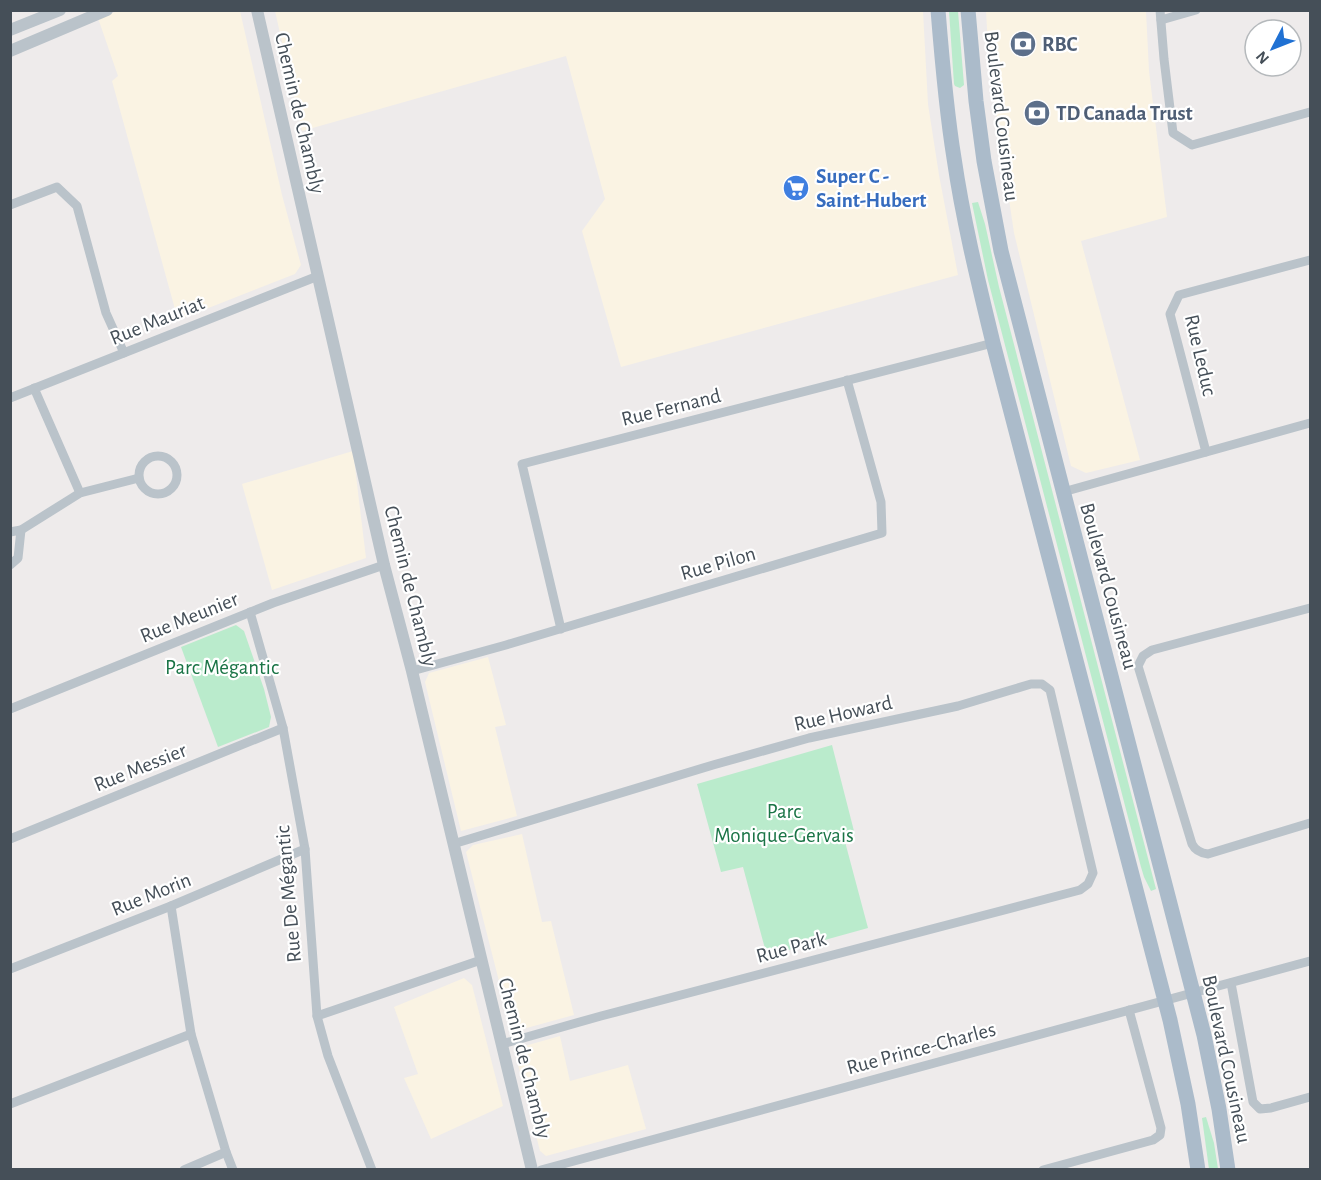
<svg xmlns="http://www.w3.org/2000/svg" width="1321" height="1180" font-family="'Alegreya Sans',sans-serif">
<rect width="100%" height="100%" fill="#eeebeb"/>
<g fill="#faf3e3">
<polygon points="118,11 240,11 282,195 301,265 295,274 178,320 112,81 118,76 98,18"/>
<polygon points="275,11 923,11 928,104 939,175 958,275 621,367 582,231 605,199 566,56 302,131"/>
<polygon points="986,11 1146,11 1149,71 1167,217 1081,241 1140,460 1086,473 1071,466 1014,233 989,64"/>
<polygon points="353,451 366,558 272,590 242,484"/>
<polygon points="488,657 506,725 495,727 517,816 461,831 425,682 429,673"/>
<polygon points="522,834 542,922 551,921 574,1015 512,1032 466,852 473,845"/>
<polygon points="464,978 472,985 503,1106 431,1139 404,1078 418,1074 394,1007"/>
<polygon points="560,1036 570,1081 628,1065 646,1129 546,1156 540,1151 514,1049"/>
</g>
<g fill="#baebcc">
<polygon points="949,11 958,11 964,85 960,88 955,86 954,84"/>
<polygon points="978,202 985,224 999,287 1156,889 1151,891 1144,877 1141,867 988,280 972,203"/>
<polygon points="236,625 244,631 264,689 271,717 269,727 218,747 181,647"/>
<polygon points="832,745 855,835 844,838 868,928 767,956 743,867 721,872 697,784"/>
<polygon points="1206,1117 1214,1143 1218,1169 1209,1169 1202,1118"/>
</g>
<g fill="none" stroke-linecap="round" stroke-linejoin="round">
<g stroke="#bac3ca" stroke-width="9">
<polyline points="1160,10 1164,59 1173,133 1192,145 1310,112"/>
<polyline points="1161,20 1196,10"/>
<polyline points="10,205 57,187 77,206 106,313 124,353"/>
<polyline points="34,388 80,493"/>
<polyline points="10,398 318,276"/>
<polyline points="1206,452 1170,314 1179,295 1310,260"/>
<circle cx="158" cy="475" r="19"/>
<polyline points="1063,492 1310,423"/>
<polyline points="10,532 21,530 80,493 139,478"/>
<polyline points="10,565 18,558 21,530"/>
<path d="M1310 608 1152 650 1143 656 1138 666 1192 844C1195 850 1200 853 1208 854L1310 823"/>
<polyline points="250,612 283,728 305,849 317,1016 328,1056 372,1170"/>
<polyline points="561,629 522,464 993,343"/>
<polyline points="412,671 506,645 882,533 881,502 847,380"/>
<polyline points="10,709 273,603 384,565"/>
<polyline points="10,839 283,728"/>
<polyline points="453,844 713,765 809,738 958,706 1031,684 1042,684 1050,690 1093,873 1088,884 1080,890 601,1016 502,1044"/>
<polyline points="171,906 191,1034 226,1152 233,1170"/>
<polyline points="10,969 171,906 305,849"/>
<polyline points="1231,983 1253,1102 1260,1109 1271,1108 1310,1097"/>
<polyline points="317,1016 481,960"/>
<polyline points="10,1104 191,1034"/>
<polyline points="184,1170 226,1152"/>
<polyline points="541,1170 1310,961"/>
<polyline points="1043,1170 1153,1140 1160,1135 1161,1128 1129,1010"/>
</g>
<g stroke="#bac3ca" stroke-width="12">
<polyline points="257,10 384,565 412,671 532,1170"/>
<polyline points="10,30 60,10"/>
<polyline points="10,51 107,10"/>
</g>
<g stroke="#abbbca" stroke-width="15">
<path d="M938 10C942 60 946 109 954 158 963 220 978 281 993 343L1170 1020 1188 1104 1198 1170"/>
<polyline points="968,10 976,101 984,161 1001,251 1204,1035 1219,1109 1228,1170"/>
</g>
</g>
<defs>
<symbol id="bank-disc" viewBox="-11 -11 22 22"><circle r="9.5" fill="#5c6f8a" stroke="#fff"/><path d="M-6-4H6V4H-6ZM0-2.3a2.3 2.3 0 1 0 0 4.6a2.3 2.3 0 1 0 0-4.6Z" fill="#fff"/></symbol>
<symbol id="supermarket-disc" viewBox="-11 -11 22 22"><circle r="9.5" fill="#3f7fe0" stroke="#fff"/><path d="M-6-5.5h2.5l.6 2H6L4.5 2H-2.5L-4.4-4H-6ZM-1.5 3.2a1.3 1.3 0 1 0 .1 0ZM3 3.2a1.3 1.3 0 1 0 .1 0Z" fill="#fff"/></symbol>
</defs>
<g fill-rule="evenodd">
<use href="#bank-disc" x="1008" y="29" width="30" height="30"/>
<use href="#bank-disc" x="1022" y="98" width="30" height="30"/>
<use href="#supermarket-disc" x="781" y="173" width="30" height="30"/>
</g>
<g text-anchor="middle" stroke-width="4.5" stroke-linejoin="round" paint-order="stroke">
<g font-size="21" font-weight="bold" fill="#4e5e75" stroke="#fff" text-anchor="start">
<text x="1042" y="51">RBC</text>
<text x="1056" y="120">TD Canada Trust</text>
</g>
<g font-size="21" fill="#454f58" stroke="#fff">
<text transform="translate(300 113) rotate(77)" y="7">Chemin de Chambly</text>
<text transform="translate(1002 116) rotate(83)" y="7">Boulevard Cousineau</text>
<text transform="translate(157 320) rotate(-22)" y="7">Rue Mauriat</text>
<text transform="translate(1201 355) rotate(77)" y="7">Rue Leduc</text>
<text transform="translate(671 407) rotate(-14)" y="7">Rue Fernand</text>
<text transform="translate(718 563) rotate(-16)" y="7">Rue Pilon</text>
<text transform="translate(411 586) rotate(76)" y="7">Chemin de Chambly</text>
<text transform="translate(1109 586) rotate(75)" y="7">Boulevard Cousineau</text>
<text transform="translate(189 617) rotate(-22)" y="7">Rue Meunier</text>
<text transform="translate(843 713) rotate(-13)" y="7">Rue Howard</text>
<text transform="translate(140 767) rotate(-22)" y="7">Rue Messier</text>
<text transform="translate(151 894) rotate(-22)" y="7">Rue Morin</text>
<text transform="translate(288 894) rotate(-95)" y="7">Rue De Mégantic</text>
<text transform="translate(791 947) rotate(-15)" y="7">Rue Park</text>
<text transform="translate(921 1048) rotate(-15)" y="7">Rue Prince-Charles</text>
<text transform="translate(525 1058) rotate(76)" y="7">Chemin de Chambly</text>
<text transform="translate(1227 1059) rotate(78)" y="7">Boulevard Cousineau</text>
</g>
<g font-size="21" font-weight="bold" fill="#366cbe" stroke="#fff" text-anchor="start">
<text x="816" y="183">Super C -<tspan x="816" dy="24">Saint-Hubert</tspan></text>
</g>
<g font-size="21" fill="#1a7446" stroke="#fff">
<text x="222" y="674">Parc Mégantic</text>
<text x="784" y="818">Parc<tspan x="784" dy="24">Monique-Gervais</tspan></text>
</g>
</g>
<rect width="1321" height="1180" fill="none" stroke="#454f58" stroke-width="24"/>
<g transform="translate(1273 48) rotate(228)"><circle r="28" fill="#ffffff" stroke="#b5b9bc" stroke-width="1.5"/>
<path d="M0-4.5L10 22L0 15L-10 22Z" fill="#2071d3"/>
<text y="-9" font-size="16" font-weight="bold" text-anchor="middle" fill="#454f58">N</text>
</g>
</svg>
